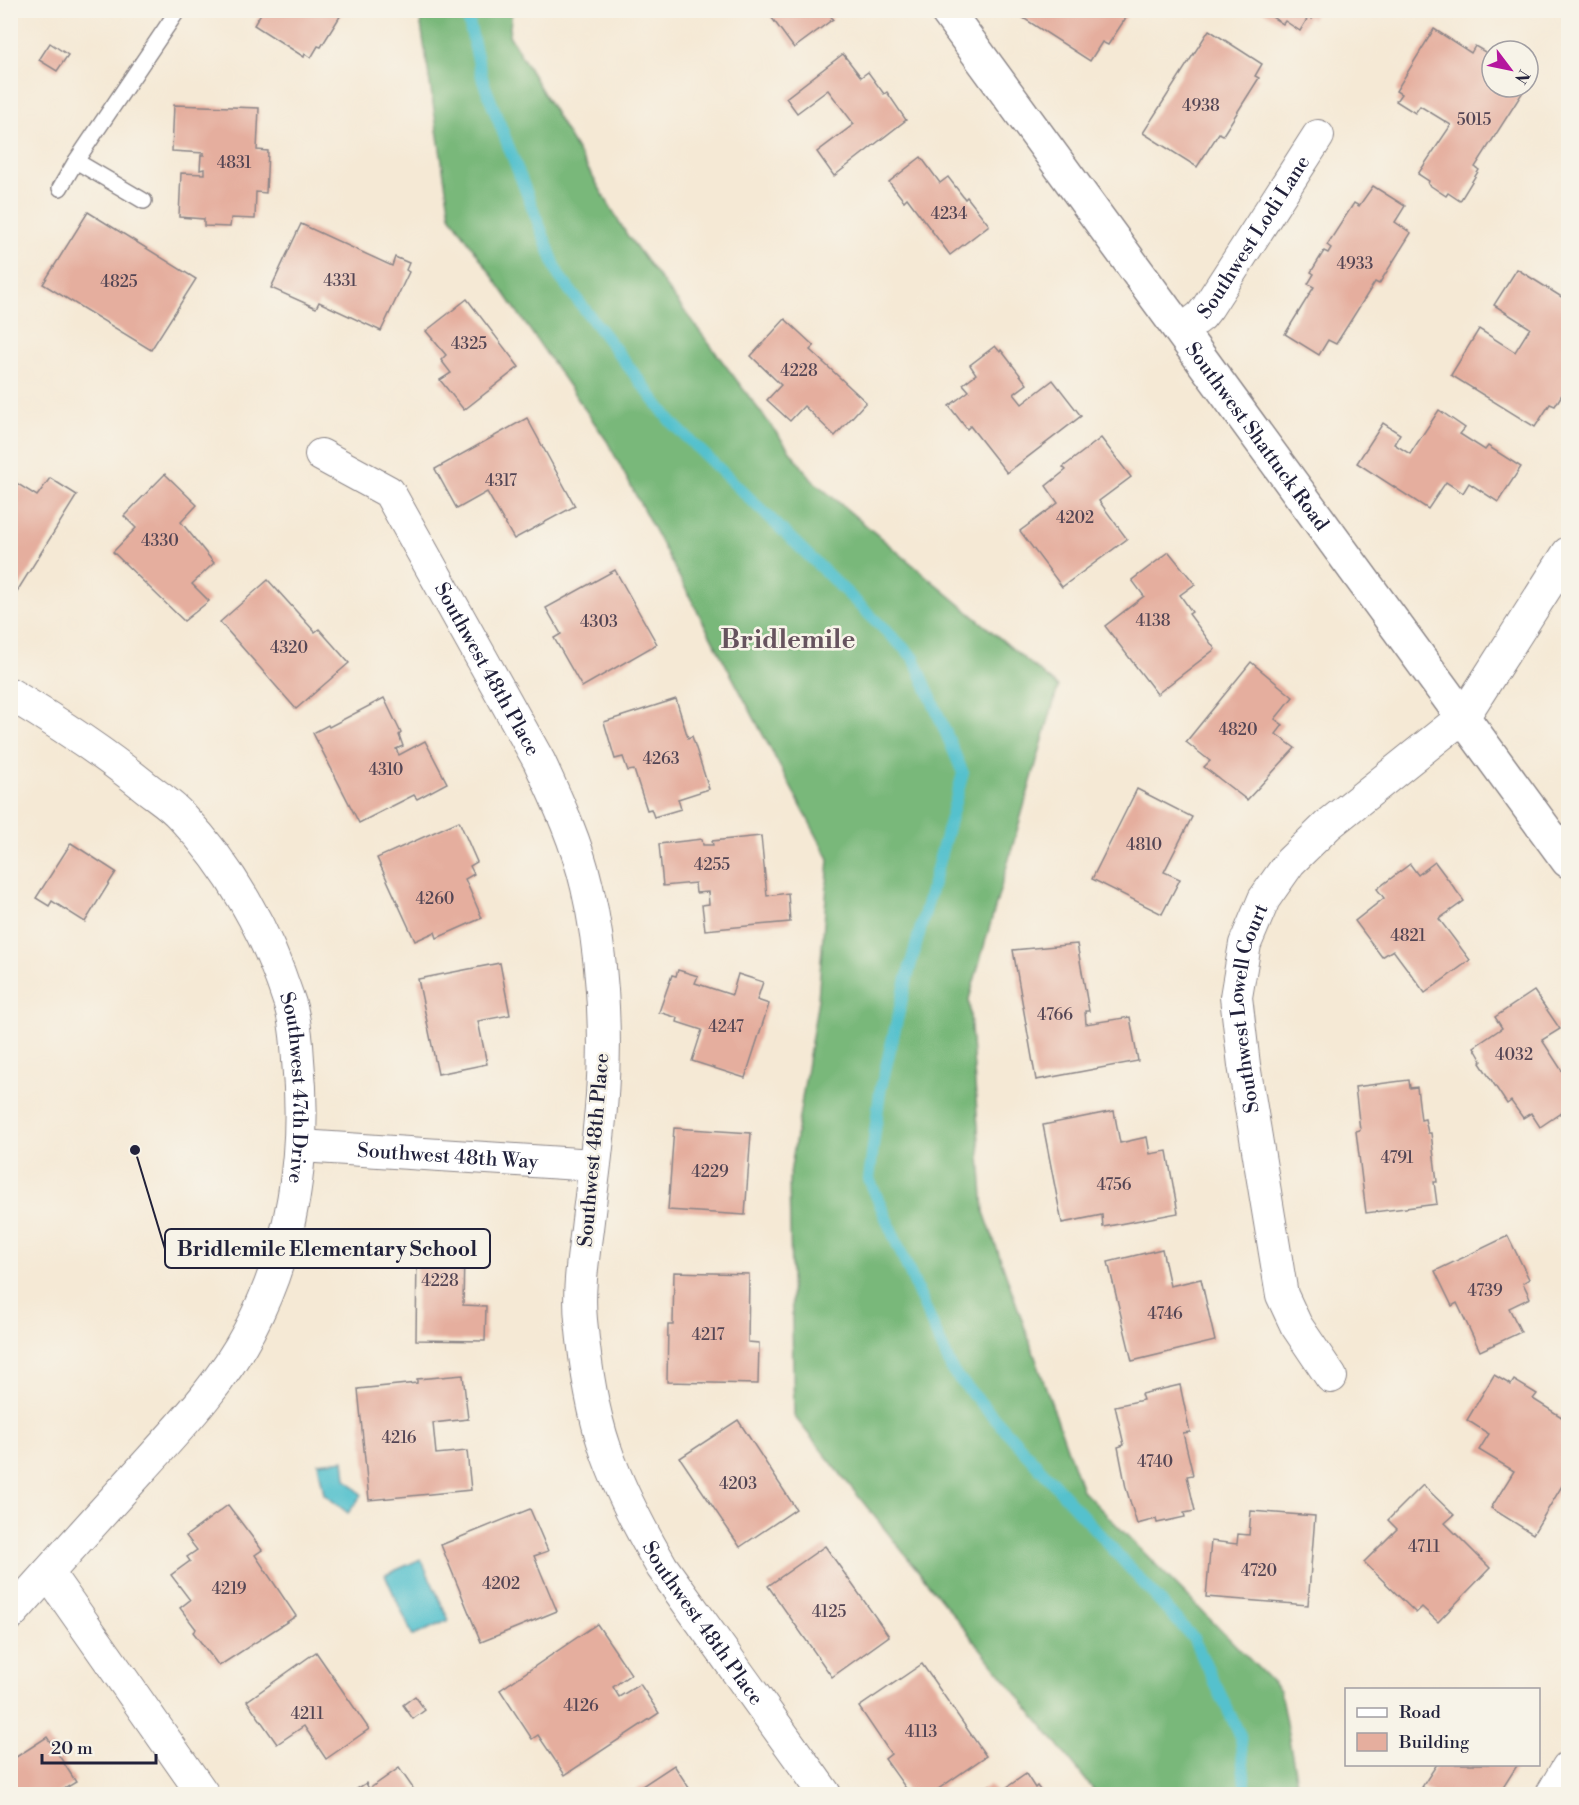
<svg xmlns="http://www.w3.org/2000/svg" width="1579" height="1805" font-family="'Libre Bodoni',serif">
<rect width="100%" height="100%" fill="#f7f3e8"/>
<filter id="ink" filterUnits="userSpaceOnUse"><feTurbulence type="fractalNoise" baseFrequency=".0167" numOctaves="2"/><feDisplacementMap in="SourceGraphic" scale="12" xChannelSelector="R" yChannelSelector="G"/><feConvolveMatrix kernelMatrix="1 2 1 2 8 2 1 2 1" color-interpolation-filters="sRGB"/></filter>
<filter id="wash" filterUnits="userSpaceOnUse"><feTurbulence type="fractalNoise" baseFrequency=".008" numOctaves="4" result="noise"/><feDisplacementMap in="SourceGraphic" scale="24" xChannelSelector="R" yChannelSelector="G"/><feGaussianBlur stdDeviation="1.35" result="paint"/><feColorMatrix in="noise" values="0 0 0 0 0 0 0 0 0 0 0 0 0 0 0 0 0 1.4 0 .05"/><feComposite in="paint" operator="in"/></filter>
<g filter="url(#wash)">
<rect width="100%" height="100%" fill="#f5e9d5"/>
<polygon fill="#79b87a" stroke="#4e6d5a" stroke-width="1.5" points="419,11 512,11 509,35 627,235 812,480 1058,687 969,999 984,1212 1082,1490 1280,1690 1299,1794 1097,1794 794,1416 789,1180 818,999 829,859 607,441 450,215"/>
<g fill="#55c1cd" stroke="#3c7284" stroke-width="1.5">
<polygon points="344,1460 346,1479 362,1495 348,1513 324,1494 318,1463"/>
<polygon points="421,1559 449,1620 413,1636 385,1575"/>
</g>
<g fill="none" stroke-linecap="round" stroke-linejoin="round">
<polyline stroke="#55c1cd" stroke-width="12" points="466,10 483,81 559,276 672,423 914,658 963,773 907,978 880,1092 869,1179 953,1372 1193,1638 1240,1735 1246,1794"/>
</g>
<g id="blocks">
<g fill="#e5ae9e">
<polygon points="263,10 344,10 321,47 318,46 311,58 305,54 304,57 254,25"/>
<polygon points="766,10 826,10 833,19 794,48"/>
<polygon points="1019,10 1131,10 1108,45 1102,42 1090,61 1017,14"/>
<polygon points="1261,10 1317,10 1312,19 1309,16 1300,31 1285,21 1283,24"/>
<polygon points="1434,29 1471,53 1475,46 1492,56 1492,87 1526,87 1475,167 1479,170 1460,201 1448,193 1446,196 1428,184 1429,181 1418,174 1451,125 1420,106 1415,113 1396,101 1401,94 1396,91"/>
<polygon points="1209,30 1262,64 1255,76 1259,78 1223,135 1219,133 1197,167 1143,133"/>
<polygon points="50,43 68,55 57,71 39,60"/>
<polygon points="843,54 861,77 868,72 884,94 887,92 906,120 834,176 817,152 854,124 828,90 797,113 786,98"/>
<polygon points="174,105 259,108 257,150 268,151 266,193 256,192 255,219 231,218 230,227 204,226 204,219 179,217 181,173 204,174 204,169 200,170 201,155 204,155 204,153 172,151"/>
<polygon points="921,157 940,183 948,177 965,199 967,197 989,225 950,255 907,198 904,201 889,182"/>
<polygon points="1373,186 1405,206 1395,222 1411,233 1379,284 1375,282 1336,344 1328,340 1319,355 1285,334 1314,287 1308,284 1314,274 1311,272 1324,251 1328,253 1331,248 1327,245 1354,203 1359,206"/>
<polygon points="88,212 196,279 151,350 43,284"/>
<polygon points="301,224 392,266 395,257 409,263 406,270 409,272 381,331 319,302 316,308 271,288"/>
<polygon points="1517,269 1568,301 1568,385 1555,406 1550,404 1535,427 1451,375 1479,329 1515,352 1530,328 1494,305"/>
<polygon points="467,299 519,367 464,410 440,380 451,373 441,360 446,355 426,331"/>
<polygon points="785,319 814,346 810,350 866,402 835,436 804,406 790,421 767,400 781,385 751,356"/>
<polygon points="995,346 1000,352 1001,350 1027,384 1014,394 1022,404 1053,380 1081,416 1007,473 970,426 967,429 949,406 969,391 963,384 976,374 970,365"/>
<polygon points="1439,410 1465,428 1460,434 1485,450 1488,446 1521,467 1498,502 1469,483 1463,493 1446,482 1428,509 1357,463 1383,423 1400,434 1394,444 1410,454"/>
<polygon points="527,418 575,506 514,539 487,492 457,509 435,469"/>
<polygon points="1101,438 1131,477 1099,501 1127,539 1062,587 1020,531 1058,503 1046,486 1066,470 1063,467"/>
<polygon points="165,474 197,505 181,522 214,563 192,584 209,601 184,621 113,552 136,528 124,516"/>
<polygon points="50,478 77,495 16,593 10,589 10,479 37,496"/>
<polygon points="1169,552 1195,584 1180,595 1192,612 1189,614 1215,649 1157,694 1105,626 1144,596 1132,580"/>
<polygon points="615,570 657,644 582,687 554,638 561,634 546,608"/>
<polygon points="268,580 315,632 319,629 349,663 296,709 220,622"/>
<polygon points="1251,662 1293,697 1275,719 1283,725 1276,734 1295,748 1247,800 1204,767 1210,761 1186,742"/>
<polygon points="384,698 401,733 399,735 403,746 396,749 399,755 425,741 447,783 417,799 414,795 359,823 313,733 328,725 329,727"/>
<polygon points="676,699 688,738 692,736 709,789 678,799 681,809 654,817 651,809 647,810 634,770 628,771 623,757 615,759 604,722"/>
<polygon points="1137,789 1192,817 1164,872 1180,879 1162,914 1092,879"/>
<polygon points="459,821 477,862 470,866 474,874 465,879 482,918 437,938 435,932 415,941 377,858"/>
<polygon points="761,836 767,896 788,893 790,922 705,930 702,905 709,904 708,892 696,893 695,883 663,886 659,844 702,839 703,845 713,845 712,841"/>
<polygon points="71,843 116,872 85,922 52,901 49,906 36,898"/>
<polygon points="1435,862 1464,901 1439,919 1470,960 1425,993 1393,950 1382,957 1355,921 1384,898 1377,889 1410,864 1418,875"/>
<polygon points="1077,944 1089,1011 1085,1011 1086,1024 1130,1017 1138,1061 1036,1080 1013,950"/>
<polygon points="500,963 510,1015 478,1021 487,1064 438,1074 418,979"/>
<polygon points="678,970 698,976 695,983 732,995 738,974 763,982 757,1000 769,1004 745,1078 692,1061 702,1030 677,1022 678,1018 659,1012 672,975 676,976"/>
<polygon points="1534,991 1560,1029 1542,1040 1568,1080 1568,1108 1540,1127 1531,1113 1523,1118 1511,1101 1507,1104 1480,1063 1482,1061 1474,1047 1502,1028 1495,1017"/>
<polygon points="1409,1080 1410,1088 1417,1087 1421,1120 1425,1119 1428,1133 1431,1133 1437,1182 1434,1182 1437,1204 1366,1213 1356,1131 1360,1130 1355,1087"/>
<polygon points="1114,1111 1120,1143 1147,1137 1150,1154 1167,1151 1178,1213 1103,1227 1102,1215 1062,1223 1043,1125"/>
<polygon points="674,1128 751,1133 745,1215 668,1210"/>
<polygon points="1508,1236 1529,1279 1523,1283 1530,1298 1509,1308 1521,1332 1480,1351 1457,1303 1452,1306 1435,1271"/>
<polygon points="1162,1249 1170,1286 1201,1279 1215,1341 1132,1361 1108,1262"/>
<polygon points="417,1253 464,1254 463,1305 486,1306 485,1341 416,1340"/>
<polygon points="674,1272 749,1274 748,1342 759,1343 758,1384 667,1382 668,1325 673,1325"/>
<polygon points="463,1375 468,1419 433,1423 436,1454 467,1451 471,1490 369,1500 358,1389 417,1383 417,1379"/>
<polygon points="1494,1375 1511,1385 1514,1380 1537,1394 1533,1399 1568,1421 1568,1476 1533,1534 1491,1508 1514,1471 1479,1450 1489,1434 1467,1420"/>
<polygon points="1180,1385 1190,1432 1183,1433 1193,1475 1187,1476 1195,1511 1184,1513 1185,1517 1157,1523 1156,1519 1137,1524 1126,1488 1118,1447 1124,1445 1115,1406 1143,1400 1141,1394"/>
<polygon points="738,1420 796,1509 740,1547 680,1458"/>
<polygon points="1423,1485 1454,1515 1445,1523 1490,1568 1438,1622 1422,1607 1416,1613 1364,1562 1397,1529 1388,1520"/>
<polygon points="228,1505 262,1550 255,1555 296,1616 219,1666 193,1632 196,1629 180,1608 190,1600 171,1575 190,1561 187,1557 197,1550 186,1536"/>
<polygon points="530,1509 548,1551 534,1556 557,1611 481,1642 441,1545"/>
<polygon points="1251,1511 1315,1516 1308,1605 1206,1597 1211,1541 1237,1544 1238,1534 1249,1535"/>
<polygon points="825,1546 889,1636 832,1677 768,1586"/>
<polygon points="597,1624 631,1674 613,1687 619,1697 640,1684 659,1713 565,1775 538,1735 532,1739 500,1690"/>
<polygon points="316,1652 369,1729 326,1759 304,1726 277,1744 247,1701"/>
<polygon points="922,1664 986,1756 931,1794 910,1794 885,1759 891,1754 859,1707"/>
<polygon points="415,1696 425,1710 413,1719 403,1705"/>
<polygon points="47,1737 76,1782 56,1794 10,1794 10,1761"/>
<polygon points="1437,1764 1518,1764 1499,1794 1434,1794 1422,1787"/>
<polygon points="674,1765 693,1794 630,1794"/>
<polygon points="399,1768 417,1794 349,1794 366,1783 369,1789"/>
<polygon points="1026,1774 1035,1788 1037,1786 1043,1794 976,1794 990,1785 997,1794"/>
</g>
</g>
</g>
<g filter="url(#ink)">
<use href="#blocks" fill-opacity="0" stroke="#8c8688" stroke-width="1.5"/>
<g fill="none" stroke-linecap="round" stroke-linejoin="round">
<defs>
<g id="lane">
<polyline points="76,161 144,201"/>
<polyline points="60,188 76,161 178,10"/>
</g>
<g id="street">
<path id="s1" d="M1181 331 1201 316 1208 307 1318 136"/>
<path id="s2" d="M321 455 389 492 539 761C558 802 577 843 587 887 602 950 607 1030 602 1095 599 1140 592 1185 587 1229 583 1259 578 1290 581 1320 585 1363 591 1407 605 1448 619 1490 640 1529 662 1567L825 1794"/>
<path id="s3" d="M10 694C57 722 100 750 142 784 155 795 171 804 182 817 230 867 266 931 288 998 295 1017 297 1040 298 1060 307 1152 293 1248 249 1331 222 1383 180 1427 141 1470 97 1518 54 1566 10 1615"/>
<path id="s4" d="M301 1146 594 1165"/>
<path id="s5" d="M1331 1377 1296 1325 1282 1295 1244 1065 1236 997 1245 944 1264 899 1290 862 1328 825 1464 716 1568 553"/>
<polyline points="48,1573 203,1794"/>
<polyline points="1552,1794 1568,1767"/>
</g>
<g id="secondary">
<path id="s6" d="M946 10 1568 861"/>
</g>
</defs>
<use href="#lane" stroke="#8c8688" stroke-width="18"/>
<use href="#street" stroke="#8c8688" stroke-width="34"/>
<use href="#secondary" stroke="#8c8688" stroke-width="36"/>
<use href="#lane" stroke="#fff" stroke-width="15"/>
<use href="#street" stroke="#fff" stroke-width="32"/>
<use href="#secondary" stroke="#fff" stroke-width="33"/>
</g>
</g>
<g text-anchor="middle" stroke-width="5" stroke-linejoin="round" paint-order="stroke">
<g font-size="16" fill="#534554">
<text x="1201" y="111">4938</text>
<text x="1474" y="125">5015</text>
<text x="234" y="168">4831</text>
<text x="949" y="219">4234</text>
<text x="1355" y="269">4933</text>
<text x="340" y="286">4331</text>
<text x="119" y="287">4825</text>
<text x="469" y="349">4325</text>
<text x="799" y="376">4228</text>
<text x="501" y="486">4317</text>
<text x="1075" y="523">4202</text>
<text x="160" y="546">4330</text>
<text x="1153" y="626">4138</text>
<text x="599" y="627">4303</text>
<text x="289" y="653">4320</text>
<text x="1238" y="735">4820</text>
<text x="661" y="764">4263</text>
<text x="386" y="775">4310</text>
<text x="1144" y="850">4810</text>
<text x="712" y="870">4255</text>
<text x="435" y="904">4260</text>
<text x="1408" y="941">4821</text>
<text x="1055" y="1020">4766</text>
<text x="726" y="1032">4247</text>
<text x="1514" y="1060">4032</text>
<text x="1397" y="1163">4791</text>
<text x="710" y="1177">4229</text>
<text x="1114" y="1190">4756</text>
<text x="440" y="1286">4228</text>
<text x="1485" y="1296">4739</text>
<text x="1165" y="1319">4746</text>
<text x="708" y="1340">4217</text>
<text x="399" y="1443">4216</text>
<text x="1155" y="1467">4740</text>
<text x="738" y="1489">4203</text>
<text x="1424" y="1552">4711</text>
<text x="1259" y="1576">4720</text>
<text x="501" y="1589">4202</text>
<text x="229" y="1594">4219</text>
<text x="829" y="1617">4125</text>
<text x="581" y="1711">4126</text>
<text x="307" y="1719">4211</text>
<text x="921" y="1737">4113</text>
</g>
<g font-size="20" fill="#22223b" stroke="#f7f3e8">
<text dy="7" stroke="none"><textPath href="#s1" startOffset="120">Southwest Lodi Lane</textPath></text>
<text dy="7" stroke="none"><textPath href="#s6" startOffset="528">Southwest Shattuck Road</textPath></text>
<text dy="7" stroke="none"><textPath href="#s2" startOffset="280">Southwest 48th Place</textPath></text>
<text dy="7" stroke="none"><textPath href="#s5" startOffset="387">Southwest Lowell Court</textPath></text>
<text dy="7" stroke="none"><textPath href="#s3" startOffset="514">Southwest 47th Drive</textPath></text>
<text transform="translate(593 1150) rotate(-85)" y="7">Southwest 48th Place</text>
<text dy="7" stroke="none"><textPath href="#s4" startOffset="147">Southwest 48th Way</textPath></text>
<text dy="7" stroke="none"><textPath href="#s2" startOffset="1288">Southwest 48th Place</textPath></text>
</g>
<g font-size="26" font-weight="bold" fill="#66535e" stroke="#f7f3e8">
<text x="788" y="648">Bridlemile</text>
</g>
</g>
<path fill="none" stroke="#22223b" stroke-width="2" d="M135 1150L165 1249"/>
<circle fill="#22223b" stroke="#f7f3e8" stroke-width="2" cx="135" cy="1150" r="6"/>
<rect fill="#f7f3e8" stroke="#22223b" stroke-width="2" x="165" y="1229" width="325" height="39" rx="6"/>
<g font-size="21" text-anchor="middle" font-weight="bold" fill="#22223b">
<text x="327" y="1256">Bridlemile Elementary School</text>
</g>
<rect width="1579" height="1805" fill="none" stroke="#f7f3e8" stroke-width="36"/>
<rect x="1345" y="1688" width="195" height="78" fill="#f7f3e8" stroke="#a29fa3" stroke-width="1.5"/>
<rect x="1357" y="1708" width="30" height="9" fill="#ffffff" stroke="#a29fa3" stroke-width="1.5"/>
<text x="1399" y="1718" font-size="18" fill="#22223b">Road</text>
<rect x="1357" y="1733" width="30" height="18" fill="#e5ae9e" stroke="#a29fa3" stroke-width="1.5"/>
<text x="1399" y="1748" font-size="18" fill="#22223b">Building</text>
<g transform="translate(1510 69) rotate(122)"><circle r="28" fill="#f7f3e8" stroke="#a29fa3" stroke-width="1.5"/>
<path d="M0-4.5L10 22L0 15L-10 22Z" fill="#b5179e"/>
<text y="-9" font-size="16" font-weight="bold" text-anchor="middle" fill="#22223b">N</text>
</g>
<path d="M42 1754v9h114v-9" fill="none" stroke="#22223b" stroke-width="3"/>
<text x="51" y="1754" font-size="18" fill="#22223b" stroke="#f7f3e8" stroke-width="4.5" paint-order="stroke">20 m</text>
</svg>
